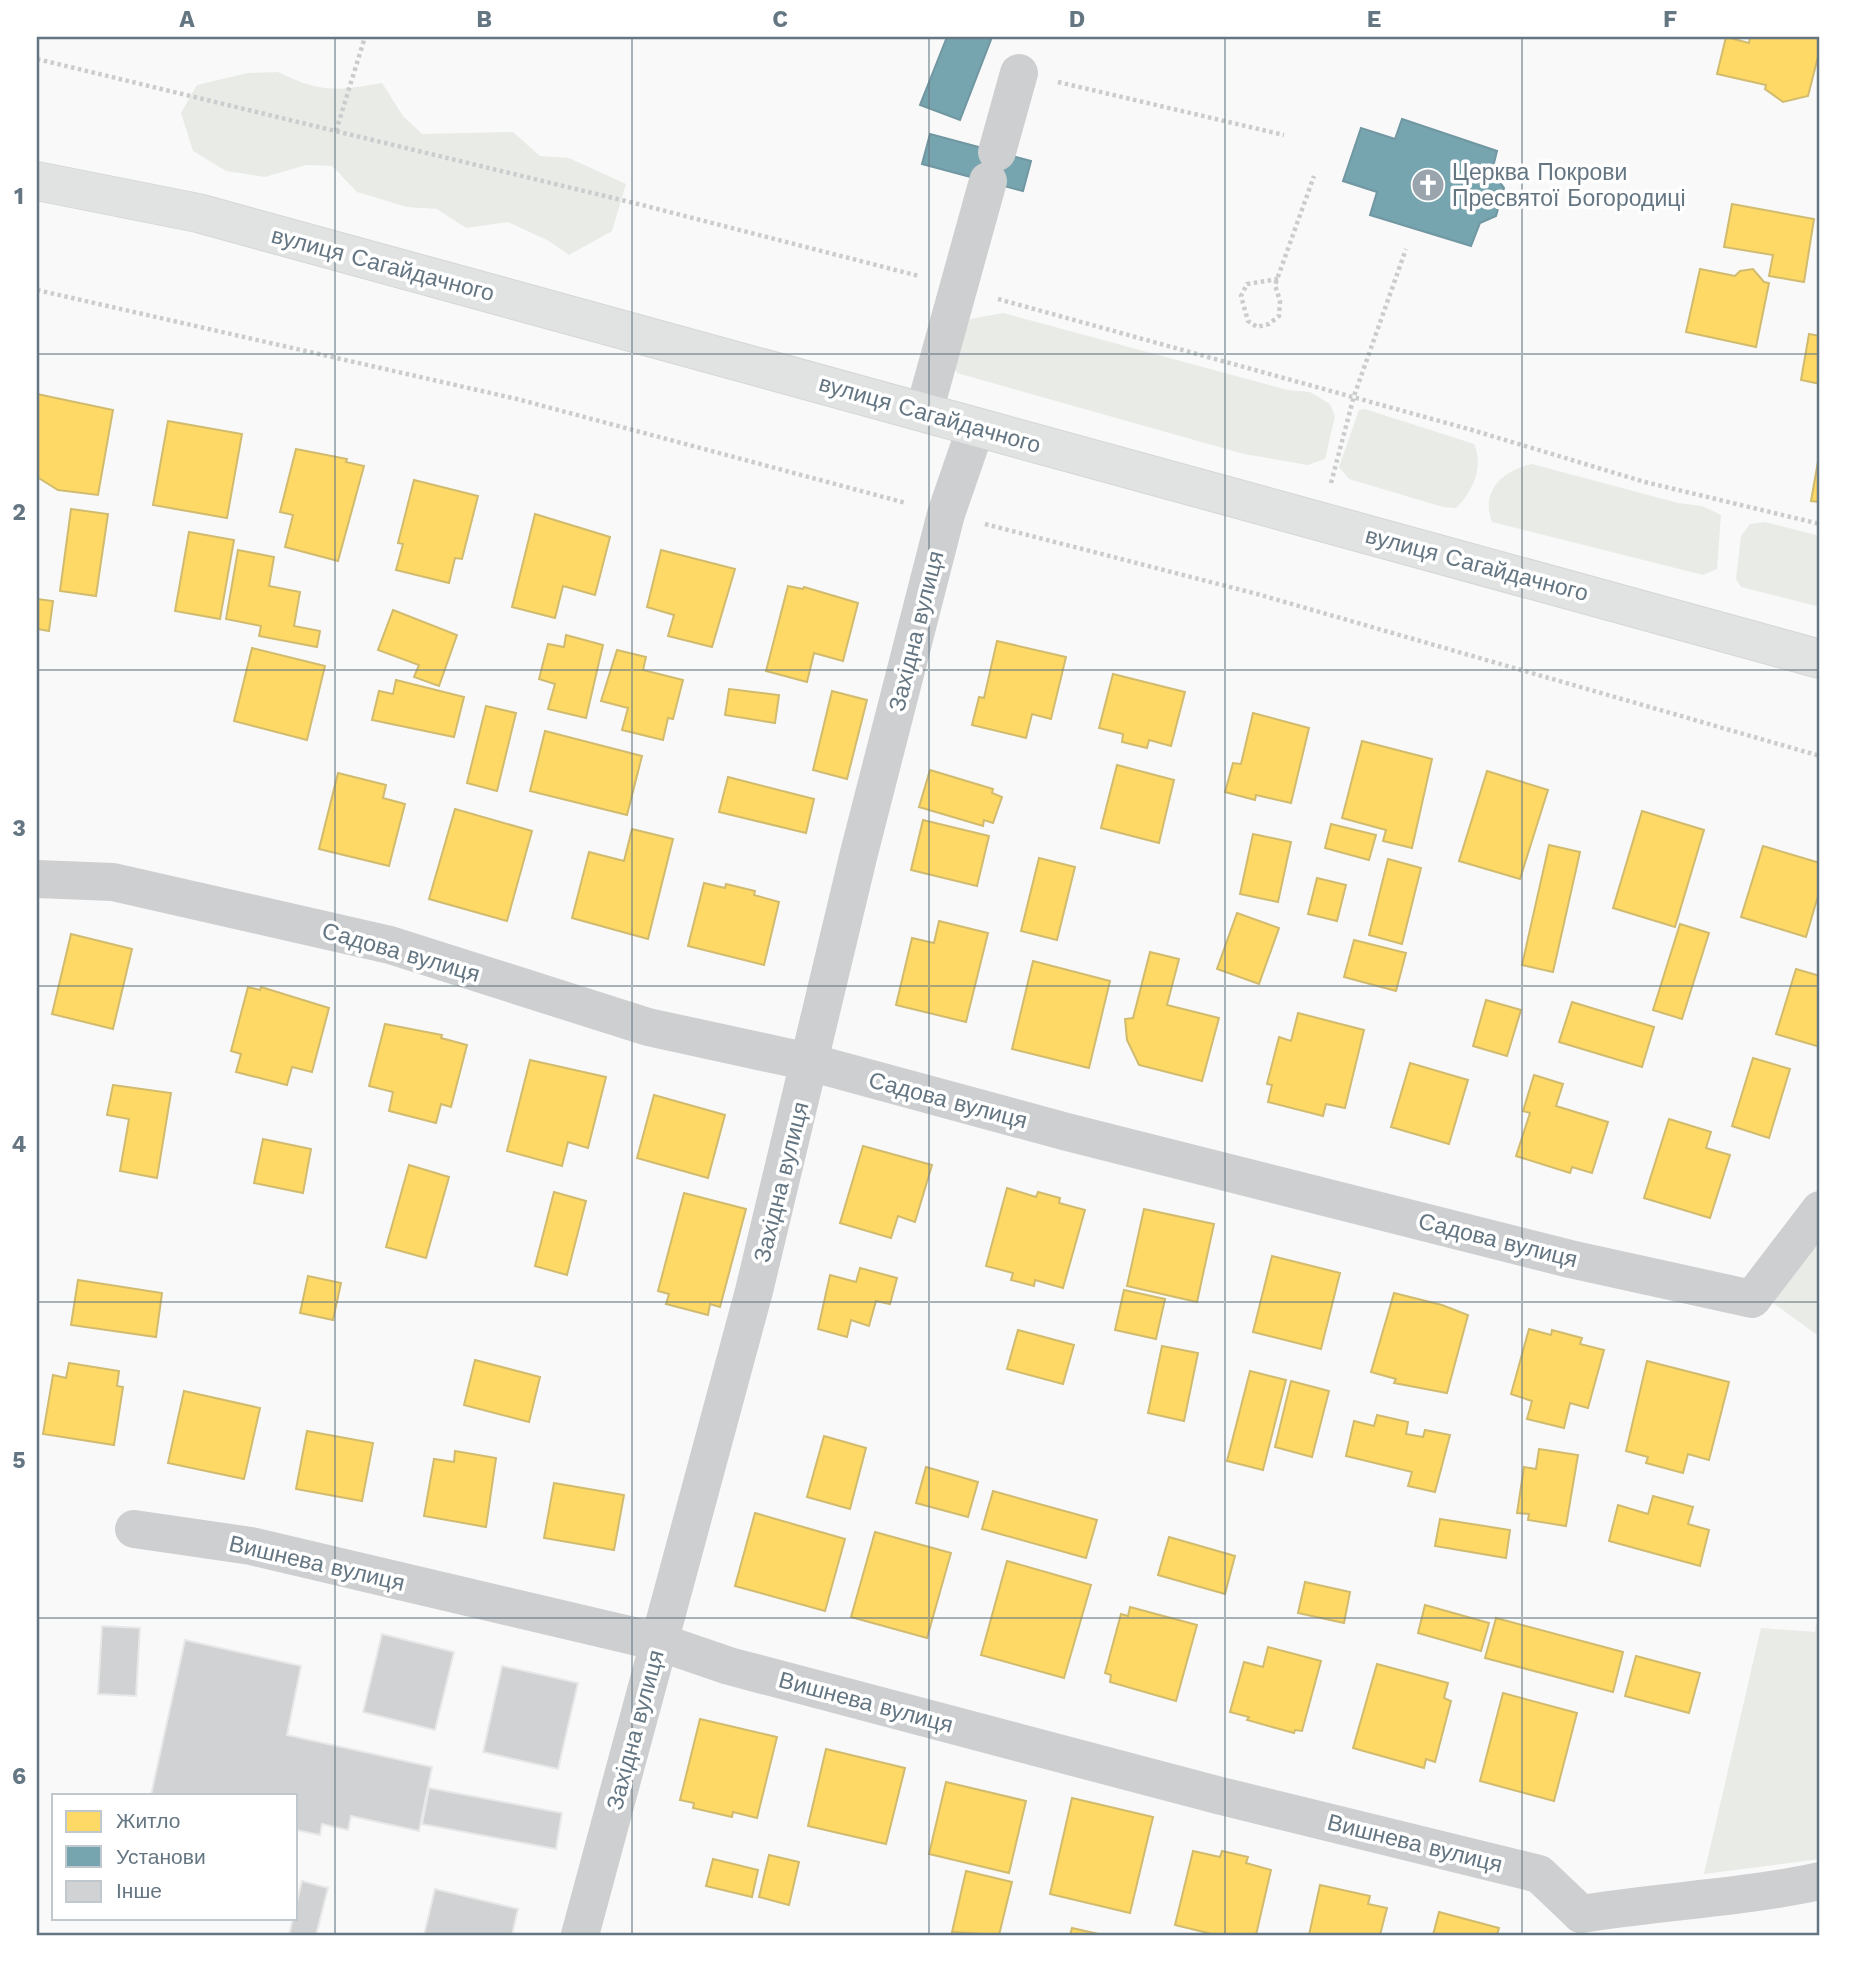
<svg xmlns="http://www.w3.org/2000/svg" width="1857" height="1972" font-family="'Work Sans',sans-serif">
<rect width="100%" height="100%" fill="#f9f9f9"/>
<g fill="#e8ebe6">
<path d="M278 72C321 93 336 91 382 83L403 116 422 134 513 132 540 156 569 158 626 184 612 231 569 255 549 241 508 222 466 228 437 209 407 207 357 192 332 166 306 165 265 177 226 171 193 151 181 113 197 85 248 73Z"/>
<polygon points="1003,313 1288,390 1310,392 1330,404 1335,416 1325,459 1308,465 1244,454 957,373 952,364 970,319"/>
<path d="M1365 409 1474 444C1484 467 1473 491 1456 508L1443 507 1349 479 1339 467 1359 410Z"/>
<path d="M1532 464 1678 503 1702 506 1721 515 1717 569 1703 575 1492 522C1480 491 1503 470 1532 464Z"/>
<polygon points="1765,522 1820,536 1820,607 1741,587 1736,579 1741,536 1750,524"/>
<polygon points="1820,1234 1820,1337 1773,1303"/>
<polygon points="1820,1601 1820,1859 1704,1874 1761,1628 1815,1632"/>
</g>
<g fill="#ffd966" stroke="#d1bb6f" stroke-width="2">
<polygon points="1726,37 1749,43 1750,37 1820,37 1820,49 1808,96 1783,102 1765,89 1766,85 1717,74"/>
<polygon points="1732,204 1814,219 1804,282 1769,276 1773,255 1724,247"/>
<polygon points="1700,269 1735,276 1740,271 1753,269 1764,282 1769,283 1756,347 1686,332"/>
<polygon points="1809,334 1820,336 1820,384 1801,380"/>
<polygon points="37,394 113,410 98,495 58,490 37,477"/>
<polygon points="168,421 242,434 227,518 153,505"/>
<polygon points="296,449 347,459 346,462 364,466 338,561 285,547 293,515 280,512"/>
<polygon points="1820,450 1820,502 1811,501"/>
<polygon points="414,480 478,496 462,559 455,558 449,583 396,570 403,544 398,543"/>
<polygon points="71,509 108,514 96,596 60,591"/>
<polygon points="535,514 610,537 595,595 563,586 555,618 512,607"/>
<polygon points="189,532 234,540 220,619 175,611"/>
<polygon points="238,550 274,557 269,586 300,592 294,626 320,631 317,647 259,636 261,626 226,619"/>
<polygon points="661,550 735,569 712,647 668,636 674,615 647,607"/>
<polygon points="788,586 803,589 804,587 858,603 843,661 814,653 807,682 766,671"/>
<polygon points="37,599 53,601 49,631 37,629"/>
<polygon points="393,610 457,635 439,686 414,677 419,665 378,650"/>
<polygon points="566,635 603,645 586,718 548,709 555,684 539,679 548,644 564,647"/>
<polygon points="997,641 1066,657 1051,719 1032,714 1026,738 972,725 979,697 984,698"/>
<polygon points="252,648 325,666 307,740 234,721"/>
<polygon points="617,650 646,657 643,670 683,680 673,719 668,718 663,740 622,730 628,708 601,701"/>
<polygon points="1113,674 1185,692 1171,746 1149,740 1147,748 1122,742 1123,734 1099,728"/>
<polygon points="396,680 464,697 454,737 372,720 379,691 393,694"/>
<polygon points="729,689 779,695 775,723 725,715"/>
<polygon points="832,691 867,700 847,779 813,770"/>
<polygon points="486,706 516,713 497,791 467,783"/>
<polygon points="1253,713 1309,728 1291,803 1256,795 1255,800 1225,792 1233,763 1241,764"/>
<polygon points="545,731 642,756 627,815 530,791"/>
<polygon points="1362,741 1432,759 1412,848 1383,841 1386,830 1342,818"/>
<polygon points="1117,765 1174,780 1159,843 1101,828"/>
<polygon points="930,770 993,789 992,793 1002,797 993,823 984,820 983,826 919,807"/>
<polygon points="1487,771 1548,790 1520,879 1459,861"/>
<polygon points="338,773 386,785 383,798 405,804 389,866 319,849"/>
<polygon points="728,777 814,799 806,833 719,812"/>
<polygon points="455,809 532,831 507,921 429,899"/>
<polygon points="1642,811 1704,830 1675,927 1613,908"/>
<polygon points="923,820 989,836 977,886 911,870"/>
<polygon points="1331,824 1376,835 1369,860 1325,848"/>
<polygon points="632,829 673,839 648,939 572,918 589,852 624,861"/>
<polygon points="1253,834 1291,842 1278,902 1240,894"/>
<polygon points="1549,845 1580,852 1553,972 1522,965"/>
<polygon points="1763,846 1820,863 1820,889 1806,937 1741,917"/>
<polygon points="1039,858 1075,867 1057,940 1021,931"/>
<polygon points="1388,859 1421,868 1402,944 1369,935"/>
<polygon points="1317,878 1346,885 1337,921 1308,914"/>
<polygon points="704,883 725,888 726,884 755,891 754,895 779,902 764,965 688,946"/>
<polygon points="1237,913 1279,928 1259,984 1217,969"/>
<polygon points="939,921 988,933 966,1022 896,1005 912,938 934,943"/>
<polygon points="1680,924 1709,933 1682,1019 1653,1010"/>
<polygon points="71,934 132,949 113,1029 52,1014"/>
<polygon points="1354,940 1406,953 1396,991 1344,977"/>
<polygon points="1150,952 1179,959 1167,1005 1219,1018 1202,1081 1139,1065 1127,1040 1125,1019 1133,1018"/>
<polygon points="1033,961 1110,981 1089,1068 1012,1049"/>
<polygon points="1796,969 1820,976 1820,1047 1776,1034"/>
<polygon points="248,987 260,990 261,987 329,1008 312,1072 292,1067 287,1085 236,1072 241,1054 231,1051"/>
<polygon points="1486,1000 1521,1010 1507,1056 1473,1046"/>
<polygon points="1572,1002 1654,1027 1642,1067 1559,1042"/>
<polygon points="1298,1013 1364,1030 1345,1108 1326,1104 1323,1116 1268,1102 1272,1085 1267,1084 1279,1037 1291,1041"/>
<polygon points="385,1024 442,1035 441,1038 467,1045 451,1107 441,1104 436,1123 389,1111 393,1092 369,1086"/>
<polygon points="1753,1058 1790,1069 1769,1138 1732,1126"/>
<polygon points="530,1060 606,1077 588,1148 568,1142 562,1166 507,1151"/>
<polygon points="1410,1063 1468,1080 1449,1144 1391,1127"/>
<polygon points="1534,1075 1563,1084 1556,1106 1608,1122 1592,1173 1572,1167 1570,1173 1516,1156 1530,1113 1523,1111"/>
<polygon points="113,1085 171,1093 157,1178 120,1171 129,1119 107,1115"/>
<polygon points="654,1095 725,1115 708,1178 637,1158"/>
<polygon points="1669,1119 1711,1132 1706,1148 1730,1155 1710,1218 1644,1198"/>
<polygon points="263,1139 311,1149 303,1193 254,1183"/>
<polygon points="863,1146 932,1165 915,1222 898,1216 891,1238 840,1223"/>
<polygon points="409,1165 449,1177 426,1258 386,1247"/>
<polygon points="1007,1188 1036,1197 1038,1192 1060,1198 1059,1203 1085,1210 1063,1288 1035,1280 1034,1286 1011,1280 1013,1273 986,1266"/>
<polygon points="554,1192 586,1201 567,1275 535,1266"/>
<polygon points="684,1193 746,1209 720,1307 710,1304 708,1315 666,1304 669,1294 658,1291"/>
<polygon points="1144,1209 1214,1224 1197,1302 1127,1286"/>
<polygon points="1272,1256 1340,1273 1321,1349 1253,1332"/>
<polygon points="860,1268 897,1278 890,1304 876,1301 869,1326 851,1320 847,1337 818,1329 830,1275 856,1282"/>
<polygon points="308,1276 341,1283 333,1320 300,1313"/>
<polygon points="78,1280 162,1293 156,1337 71,1325"/>
<polygon points="1124,1290 1165,1299 1156,1339 1115,1330"/>
<polygon points="1394,1293 1442,1305 1468,1315 1447,1393 1394,1383 1396,1379 1371,1372"/>
<polygon points="1529,1329 1551,1335 1552,1330 1582,1338 1580,1344 1604,1350 1588,1408 1570,1403 1564,1428 1527,1419 1532,1401 1511,1394"/>
<polygon points="1018,1330 1074,1345 1063,1384 1007,1369"/>
<polygon points="1162,1346 1198,1353 1184,1421 1148,1413"/>
<polygon points="475,1360 540,1377 529,1422 464,1405"/>
<polygon points="1647,1361 1729,1382 1709,1460 1688,1454 1683,1473 1646,1463 1648,1457 1626,1451"/>
<polygon points="69,1363 119,1371 117,1386 123,1387 114,1445 43,1434 53,1375 66,1378"/>
<polygon points="1250,1371 1286,1380 1263,1470 1227,1461"/>
<polygon points="1291,1381 1329,1391 1312,1457 1275,1447"/>
<polygon points="184,1391 260,1408 244,1479 168,1463"/>
<polygon points="1377,1415 1408,1422 1406,1434 1423,1437 1425,1430 1450,1435 1435,1492 1408,1486 1412,1472 1346,1456 1354,1421 1374,1426"/>
<polygon points="307,1431 373,1443 362,1501 296,1489"/>
<polygon points="824,1436 866,1448 850,1509 807,1497"/>
<polygon points="1539,1449 1578,1455 1566,1526 1528,1520 1529,1514 1517,1513 1524,1467 1536,1469"/>
<polygon points="455,1451 496,1458 486,1527 424,1516 434,1459 454,1462"/>
<polygon points="926,1467 978,1482 968,1517 916,1503"/>
<polygon points="554,1483 624,1495 614,1550 544,1538"/>
<polygon points="993,1491 1097,1520 1086,1558 982,1529"/>
<polygon points="1653,1496 1693,1507 1688,1524 1709,1530 1700,1566 1609,1541 1618,1505 1648,1514"/>
<polygon points="755,1513 845,1539 825,1611 735,1586"/>
<polygon points="1440,1519 1510,1530 1506,1558 1435,1546"/>
<polygon points="875,1532 951,1553 927,1638 851,1617"/>
<polygon points="1169,1537 1235,1556 1225,1594 1158,1575"/>
<polygon points="1007,1561 1091,1585 1064,1678 981,1655"/>
<polygon points="1305,1582 1350,1592 1344,1623 1298,1613"/>
<polygon points="1425,1605 1489,1623 1481,1651 1418,1633"/>
<polygon points="1130,1607 1197,1625 1176,1701 1110,1682 1111,1675 1105,1673 1121,1614 1128,1616"/>
<polygon points="1496,1618 1623,1652 1613,1692 1485,1658"/>
<polygon points="1268,1647 1321,1661 1302,1731 1295,1730 1294,1733 1247,1720 1249,1717 1230,1712 1244,1662 1263,1667"/>
<polygon points="1636,1656 1700,1673 1689,1713 1625,1696"/>
<polygon points="1377,1664 1448,1683 1444,1698 1451,1701 1435,1762 1426,1759 1424,1768 1353,1748"/>
<polygon points="1503,1693 1577,1713 1554,1801 1480,1781"/>
<polygon points="700,1719 777,1737 757,1818 733,1812 732,1817 693,1808 694,1803 680,1800"/>
<polygon points="826,1749 905,1768 886,1844 808,1826"/>
<polygon points="946,1782 1026,1801 1009,1873 929,1854"/>
<polygon points="1072,1798 1153,1817 1130,1913 1050,1894"/>
<polygon points="1193,1851 1220,1857 1222,1851 1248,1857 1246,1863 1271,1870 1256,1935 1216,1935 1175,1925"/>
<polygon points="769,1855 799,1862 789,1905 759,1897"/>
<polygon points="713,1859 758,1870 752,1897 706,1886"/>
<polygon points="966,1871 1012,1882 999,1935 952,1932"/>
<polygon points="1320,1885 1370,1896 1368,1904 1387,1908 1380,1935 1309,1935"/>
<polygon points="1439,1912 1499,1928 1497,1935 1433,1935"/>
<polygon points="1072,1928 1103,1935 1070,1935"/>
</g>
<g fill="#76a5af" stroke="#7197a2" stroke-width="2">
<polygon points="947,37 992,37 960,120 920,105"/>
<polygon points="1402,119 1497,151 1492,171 1504,188 1496,216 1480,223 1471,246 1370,215 1377,192 1343,181 1361,128 1395,139"/>
<polygon points="930,134 1031,161 1023,191 922,164"/>
</g>
<g fill="#d0d2d3" stroke="#e8e8e8" stroke-width="2">
<polygon points="102,1626 140,1628 136,1696 98,1694"/>
<polygon points="382,1634 454,1652 435,1730 363,1712"/>
<polygon points="185,1640 301,1666 287,1735 432,1767 419,1831 351,1816 348,1830 322,1824 320,1835 296,1830 296,1795 151,1795"/>
<polygon points="502,1666 578,1683 558,1769 483,1752"/>
<polygon points="429,1788 562,1813 556,1849 422,1824"/>
<polygon points="302,1881 328,1888 316,1935 289,1935"/>
<polygon points="435,1889 518,1909 512,1935 424,1935"/>
</g>
<g fill="none" stroke-linecap="round" stroke-linejoin="round">
<defs>
<polyline id="major" points="37,181 198,213 1820,659"/>
</defs>
<use href="#major" stroke="#d5d6d7" stroke-width="40"/>
<g stroke="#cbcccd" stroke-width="4.5" stroke-dasharray="3.5 3.5" stroke-linecap="butt">
<polyline points="37,59 638,204 919,276"/>
<polyline points="1058,82 1284,135"/>
<polyline points="336,131 365,37"/>
<polyline points="1278,279 1247,284 1241,296 1248,321 1257,327 1269,324 1279,316 1280,301 1275,285 1314,176"/>
<polyline points="37,290 517,399 906,503"/>
<polyline points="998,299 1472,430 1645,482 1820,524"/>
<polyline points="1331,483 1354,396 1406,249"/>
<polyline points="985,524 1257,594 1820,756"/>
</g>
<g stroke="#cecfd0" stroke-width="38">
<polyline points="997,152 1019,73"/>
<polyline points="924,412 988,181"/>
<polyline points="37,879 113,882 390,945 648,1027 809,1062 1067,1132 1570,1259 1752,1299 1820,1210"/>
<polyline points="134,1529 251,1546 659,1642 729,1666 1221,1796 1539,1874 1581,1914"/>
<path d="M1581 1914C1661 1901 1742 1898 1820 1881"/>
<polyline points="580,1935 754,1291 859,853 946,514 976,427"/>
</g>
<use href="#major" stroke="#e1e2e2" stroke-width="38"/>
</g>
<path fill="none" stroke="#657683" stroke-width="2" stroke-opacity="0.55" d="M335 37V1935M632 37V1935M929 37V1935M1225 37V1935M1522 37V1935M37 354H1820M37 670H1820M37 986H1820M37 1302H1820M37 1618H1820"/>
<defs>
<symbol id="church-disc" viewBox="-11 -11 22 22"><circle r="9.5" fill="#99a4ac" stroke="#fff"/><path d="M-1.2-6h2.4v3.5h3.3v2.4h-3.3V6h-2.4V-.1h-3.3v-2.4h3.3Z" fill="#fff"/></symbol>
</defs>
<g fill-rule="evenodd">
<use href="#church-disc" x="1409" y="166" width="38" height="38"/>
</g>
<g text-anchor="middle" stroke-width="7" stroke-linejoin="round" paint-order="stroke">
<g font-size="23" fill="#657683" stroke="#fff" text-anchor="start">
<text x="1452" y="180">Церква Покрови<tspan x="1452" dy="26">Пресвятої Богородиці</tspan></text>
</g>
<g font-size="23" fill="#657683" stroke="#fff">
<text transform="translate(383 264) rotate(15)" y="8">вулиця Сагайдачного</text>
<text transform="translate(930 414) rotate(16)" y="8">вулиця Сагайдачного</text>
<text transform="translate(1477 564) rotate(15)" y="8">вулиця Сагайдачного</text>
<text transform="translate(916 631) rotate(-76)" y="8">Західна вулиця</text>
<text transform="translate(401 952) rotate(16)" y="8">Садова вулиця</text>
<text transform="translate(948 1100) rotate(15)" y="8">Садова вулиця</text>
<text transform="translate(781 1182) rotate(-76)" y="8">Західна вулиця</text>
<text transform="translate(1498 1240) rotate(14)" y="8">Садова вулиця</text>
<text transform="translate(317 1563) rotate(13)" y="8">Вишнева вулиця</text>
<text transform="translate(866 1702) rotate(15)" y="8">Вишнева вулиця</text>
<text transform="translate(635 1730) rotate(-75)" y="8">Західна вулиця</text>
<text transform="translate(1415 1843) rotate(14)" y="8">Вишнева вулиця</text>
</g>
</g>
<rect width="1857" height="1972" fill="none" stroke="#ffffff" stroke-width="77"/>
<rect x="52" y="1794" width="245" height="126" fill="#ffffff" stroke="#c1c8cd" stroke-width="2"/>
<rect x="66" y="1811" width="35" height="21" fill="#ffd966" stroke="#c1c8cd" stroke-width="2"/>
<text x="116" y="1828" font-size="21" fill="#657683">Житло</text>
<rect x="66" y="1846" width="35" height="21" fill="#76a5af" stroke="#c1c8cd" stroke-width="2"/>
<text x="116" y="1864" font-size="21" fill="#657683">Установи</text>
<rect x="66" y="1881" width="35" height="21" fill="#d0d2d3" stroke="#c1c8cd" stroke-width="2"/>
<text x="116" y="1898" font-size="21" fill="#657683">Інше</text>
<rect x="38" y="38" width="1780" height="1896" fill="none" stroke="#657683" stroke-width="2.5"/>
<g font-size="23" text-anchor="middle" font-weight="bold" fill="#657683">
<text x="187" y="27">A</text>
<text x="484" y="27">B</text>
<text x="780" y="27">C</text>
<text x="1077" y="27">D</text>
<text x="1374" y="27">E</text>
<text x="1670" y="27">F</text>
<text x="19" y="204">1</text>
<text x="19" y="520">2</text>
<text x="19" y="836">3</text>
<text x="19" y="1152">4</text>
<text x="19" y="1468">5</text>
<text x="19" y="1784">6</text>
</g>
</svg>
